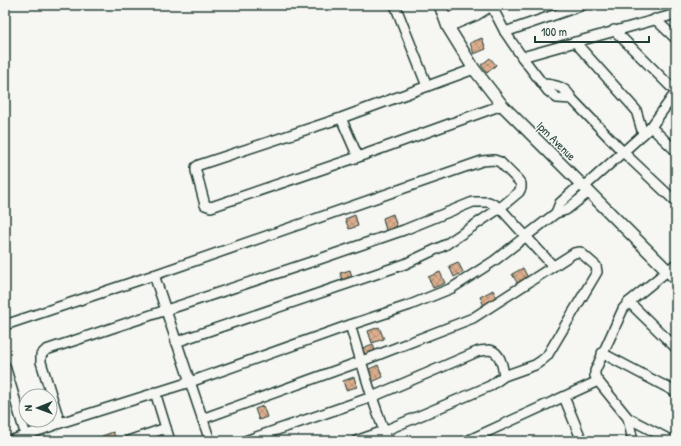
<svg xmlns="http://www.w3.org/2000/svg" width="681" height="446" font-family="'Patrick Hand',sans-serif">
<defs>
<pattern id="building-cross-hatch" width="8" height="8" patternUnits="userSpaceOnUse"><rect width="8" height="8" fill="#dcae8e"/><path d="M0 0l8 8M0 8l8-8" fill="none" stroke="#b28f75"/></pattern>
</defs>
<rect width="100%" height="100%" fill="#f6f6f2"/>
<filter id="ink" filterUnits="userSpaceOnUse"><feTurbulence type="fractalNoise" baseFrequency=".025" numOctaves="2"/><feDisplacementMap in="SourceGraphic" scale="8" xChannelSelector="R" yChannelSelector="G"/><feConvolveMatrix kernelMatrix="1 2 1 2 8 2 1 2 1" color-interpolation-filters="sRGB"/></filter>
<g filter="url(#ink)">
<g fill="url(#building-cross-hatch)" stroke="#1f3d34">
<polygon points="482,38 486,49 474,54 470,43"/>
<polygon points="490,58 496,65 487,73 481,65"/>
<polygon points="393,214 397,227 386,231 383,218"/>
<polygon points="355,215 358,226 349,229 345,219"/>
<polygon points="458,262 463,272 454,277 449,266"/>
<polygon points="523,268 529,280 519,286 512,274"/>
<polygon points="350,270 353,280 343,283 340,273"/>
<polygon points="440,272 445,283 433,288 428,277"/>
<polygon points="493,290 497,299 484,306 480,297"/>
<polygon points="379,327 384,339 372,343 368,331"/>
<polygon points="373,344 376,354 366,357 362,348"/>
<polygon points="378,365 383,377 372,382 367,370"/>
<polygon points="354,377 357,387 346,390 343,381"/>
<polygon points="263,406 267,417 259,420 255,409"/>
<polygon points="113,432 117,441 104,441 102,436"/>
</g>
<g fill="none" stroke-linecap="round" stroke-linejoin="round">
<defs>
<g id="minor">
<polyline points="395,5 427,86"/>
<polyline points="491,5 505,32 522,57 548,91 557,98 572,99"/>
<polyline points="655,19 676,39"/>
<polyline points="445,20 459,13 481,9"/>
<polyline points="448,27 477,15 493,5"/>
<polyline points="614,30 676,92"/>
<polyline points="505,32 583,5"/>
<polyline points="575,42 636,110 643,134"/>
<polyline points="522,57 676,14"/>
<path d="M544 84C556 85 566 87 572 99L623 152 676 202"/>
<polyline points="341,118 358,157 211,207 205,205 196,171 196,167 199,165 341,118 474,69"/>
<polyline points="651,127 676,151"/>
<polyline points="358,157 502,105"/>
<polyline points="584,187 651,127 676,92"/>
<polyline points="556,213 560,203 581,184"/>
<polyline points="154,275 210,441"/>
<polyline points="629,302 676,348"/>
<polyline points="5,325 154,275 482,161 494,160 500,162 518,180 521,184 521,188 519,192 500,208 445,245 405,264 176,342"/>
<polyline points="350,325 372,397 384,431 356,441"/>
<polyline points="602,353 676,392"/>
<polyline points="5,366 26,436"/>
<polyline points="155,392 170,441"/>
<polyline points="564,397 582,441"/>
<polyline points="628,418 672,441"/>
<polyline points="202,419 362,361 473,318 574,253 580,252 596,266 597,272 547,356 541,361 535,365 504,376 490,386 384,431 387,441"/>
<polyline points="60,423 41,362 41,355 46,350 314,261 404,230 473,202 489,202 500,208 553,266"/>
<polyline points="10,441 60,423 190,382 350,325 410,305 452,288 494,261 556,213 566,210 589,192"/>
<polyline points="128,441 166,428"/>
<path d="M245 441 372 397 479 351C482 351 486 350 489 350 500 351 503 367 504 376"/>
<polyline points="467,441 598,381"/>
<polyline points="633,441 628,418 598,381 595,376 595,371 623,309 629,302 676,264"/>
</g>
<polyline id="tertiary" points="440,5 448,27 474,69 502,105 676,279"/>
</defs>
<use href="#minor" stroke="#1f3d34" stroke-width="12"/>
<use href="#tertiary" stroke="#1f3d34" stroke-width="14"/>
<use href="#minor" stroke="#f6f6f2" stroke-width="9"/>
<use href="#tertiary" stroke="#f6f6f2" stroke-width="11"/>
</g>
</g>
<g text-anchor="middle" stroke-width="3" stroke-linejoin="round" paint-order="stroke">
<g font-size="12" fill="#1f3d34" stroke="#f6f6f2">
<text transform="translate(556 141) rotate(45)" y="4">Ipm Avenue</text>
</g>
</g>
<rect width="681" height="446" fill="none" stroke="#f6f6f2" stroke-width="20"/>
<rect x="10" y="10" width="661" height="426" fill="none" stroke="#1f3d34" stroke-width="1.5" filter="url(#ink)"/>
<g transform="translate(38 408) rotate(269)"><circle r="19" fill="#f6f6f2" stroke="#a0aca6"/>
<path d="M0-3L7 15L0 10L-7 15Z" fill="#1f3d34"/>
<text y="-6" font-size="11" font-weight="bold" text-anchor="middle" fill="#1f3d34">N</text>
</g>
<path d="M535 36v6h114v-6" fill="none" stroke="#1f3d34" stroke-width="2"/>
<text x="541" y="36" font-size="12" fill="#1f3d34" stroke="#f6f6f2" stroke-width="3" paint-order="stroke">100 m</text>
</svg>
